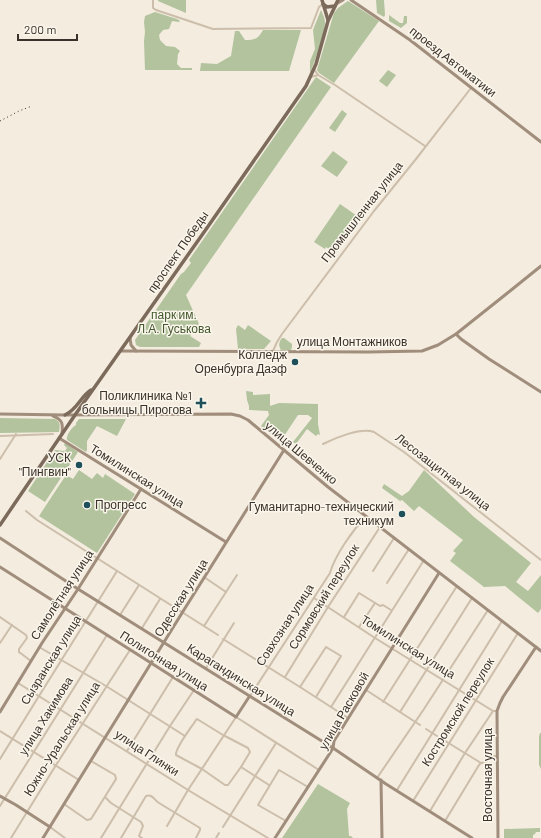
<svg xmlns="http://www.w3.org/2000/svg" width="541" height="838" font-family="Barlow,sans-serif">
<rect width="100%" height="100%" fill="#f3ecdf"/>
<g fill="#b2c39e">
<polygon points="158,0 186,0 186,13 158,1"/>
<polygon points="376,0 384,0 385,15 384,17 377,13"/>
<polygon points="348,1 379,21 334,83 319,73 317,70 334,13 338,8"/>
<path d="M321 10C323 15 325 18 325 23 324 36 315 61 310 73V61L315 49 313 30Z"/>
<polygon points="155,12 177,19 180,21 179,22 172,21 169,29 163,30 159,35 160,40 166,46 175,47 180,51 178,54 177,64 181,68 192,68 192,70 145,70 144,41 145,32 144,22 145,16"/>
<polygon points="389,15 400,23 403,23 404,16 407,16 407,23 401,28 389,21"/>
<path d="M263 30H301L289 71H200L201 63 217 64 231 56 235 31H239L245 40C255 40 258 39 263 30Z"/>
<polygon points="388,70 396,75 387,87 379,81"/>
<polygon points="316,77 331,87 186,295 199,324 190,336 201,343 199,347 140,347 136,345 135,340 181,274 184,272 191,263 189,260"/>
<polygon points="342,110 347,114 335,132 329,128"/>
<polygon points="333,151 348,162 337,177 321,166"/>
<polygon points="340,204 360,218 334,256 333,256 335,253 326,247 325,249 314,242"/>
<polygon points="238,325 245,330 248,325 271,341 264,349 238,349 236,329"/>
<path d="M282 338H284L292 344V347L291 350H281C278 345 279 342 282 338Z"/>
<polygon points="246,391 253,392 253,395 270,394 270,406 279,403 318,404 318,424 320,435 318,434 316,436 307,429 296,444 293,442 312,418 308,415 298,415 284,436 278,432 274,436 261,426 269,415 268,411 249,410 249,406 247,400"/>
<path d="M0 418 55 419C61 423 60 425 59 432L0 433Z"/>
<path d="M79 419H126L117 436 97 426 87 441V450L86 452 67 440C66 435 72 427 76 425V423Z"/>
<polygon points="65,443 78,452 45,502 28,491 55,450 65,451 67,448 64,445"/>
<polygon points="79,470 92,479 97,473 103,478 105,474 135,494 97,553 39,516 66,475 73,479"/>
<polygon points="424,470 474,517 531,563 516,582 528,591 541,575 541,609 538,613 505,586 484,587 450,561 456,553 453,551 463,540 419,506 414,511 402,500 400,501 382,488 384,484 402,496 409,491"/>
<polygon points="540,733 541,733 541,769 539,765 539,737"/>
<polygon points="318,784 350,803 347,809 349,836 351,836 353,838 282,838"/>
<polygon points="540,828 540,832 536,832 535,834 533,835 533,838 504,838 504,829"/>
</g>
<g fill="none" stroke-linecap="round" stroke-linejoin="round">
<g stroke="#ccbeaa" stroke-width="2">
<polyline points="153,0 153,8 156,10 213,29 311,28 319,7 323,4"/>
<polyline points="314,69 318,75 335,85 425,146"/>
<polyline points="311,77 318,75"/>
<polyline points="273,351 277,342 282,334 374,211 416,159 471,88"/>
<polyline points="0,436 53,434"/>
<path d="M323 444C335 438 361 427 374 432L404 452 541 560"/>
<polyline points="0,459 16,434"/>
<polyline points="26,511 37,520 218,635"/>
<polyline points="373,571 394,538"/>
<polyline points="204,577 226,592"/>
<polyline points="387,583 409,549"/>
<polyline points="314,598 375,638 493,711"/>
<polyline points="120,615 139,585"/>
<polyline points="0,617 26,635 27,638 19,649 19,652 31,661"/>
<polyline points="344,617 359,593 380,606 383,605 391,610"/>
<polyline points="204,626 237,575"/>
<polyline points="359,627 375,603"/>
<polyline points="142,628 160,599"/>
<polyline points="223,639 300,687 348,718"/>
<polyline points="0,643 12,625"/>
<polyline points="39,647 106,686 185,736"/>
<polyline points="206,668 234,623"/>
<polyline points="285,677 328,607 380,527"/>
<polyline points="18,683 188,790 268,838"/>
<polyline points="300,687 326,647 341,656 316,697"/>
<polyline points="366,690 420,725"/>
<path d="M250 696 330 573C335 555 353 530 366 516"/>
<polyline points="383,702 457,586"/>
<polyline points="331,707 424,560"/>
<polyline points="400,712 472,598"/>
<path d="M197 719 223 735 248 748 250 752 241 767 228 785H225L202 769 176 755C175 748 191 728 196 720Z"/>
<polyline points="426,729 437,736"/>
<polyline points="0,731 79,780"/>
<polyline points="442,739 481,763"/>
<polyline points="127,751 173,677"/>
<polyline points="0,759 39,696 117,571"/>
<polyline points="241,767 269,785"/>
<polyline points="377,778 424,709 488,610"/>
<polyline points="397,790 502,621"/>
<polyline points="105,797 111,803 141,822 143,826 139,836 142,838"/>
<polyline points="413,801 518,633"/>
<polyline points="64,804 87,820 91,819 116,779 115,775 91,761"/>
<polyline points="0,806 107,635"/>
<polyline points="430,811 465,753 493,711 497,711"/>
<polyline points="286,821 258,805 279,770 308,787"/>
<polyline points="445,821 479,765 481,763 486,762 491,756 497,756"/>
<polyline points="167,826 188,790 236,717 319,770"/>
<polyline points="50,827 65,838"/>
<polyline points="223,827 276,743"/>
<polyline points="11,838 56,765 130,650"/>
<polyline points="101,838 170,726 194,690"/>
<path d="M121 838 146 796C153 794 154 800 159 803L200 828V830L196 838"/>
<polyline points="216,838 219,833"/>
</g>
<g stroke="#a08d7b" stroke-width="3">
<polyline points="351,0 410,40 541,142"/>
<polyline points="336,4 343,0"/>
<polyline points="456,334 461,339 489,359 541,392"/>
<polyline points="130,338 131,345 136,351"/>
<polyline points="121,351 368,352 422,351 438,345 456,334 510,291 541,266"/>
<path d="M84 402C84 409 86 411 92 414"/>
<polyline points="0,414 65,415 231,414 240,416 248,420 328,487 541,651"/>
<path d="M53 416C63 420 63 424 62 434"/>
<polyline points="59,438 226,542"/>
<polyline points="0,538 78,589 333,748 386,784 472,838"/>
<polyline points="0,567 236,717 249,697"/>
<polyline points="0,712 42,643 78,589 141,489"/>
<polyline points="381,780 382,838"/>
<polyline points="0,796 16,805 50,827"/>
<polyline points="43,838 182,613 284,450"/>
<polyline points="275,838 330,753 333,748 334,741 439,573"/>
<polyline points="498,838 497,711 500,703 503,697 536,647"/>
</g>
<g stroke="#7c6a5b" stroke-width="3.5">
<polyline points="322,0 328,20"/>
<polyline points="323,4 327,7 335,6"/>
<path d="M65 415C78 409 80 397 91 390"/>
<polyline points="0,525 75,415 202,235 306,86 316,64 328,21 338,0"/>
</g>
<polyline stroke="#39312a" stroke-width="1" stroke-dasharray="1 3" stroke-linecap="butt" points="0,121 19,111 32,106"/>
</g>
<g fill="#1e505c" stroke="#fbf6ec" stroke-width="1.5">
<circle cx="295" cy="362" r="4"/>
<path d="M199 397h4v4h4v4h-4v4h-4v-4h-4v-4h4z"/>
<circle cx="79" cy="465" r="4"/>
<circle cx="87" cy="505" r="4"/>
<circle cx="402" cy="514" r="4"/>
</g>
<g text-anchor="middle" stroke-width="3" stroke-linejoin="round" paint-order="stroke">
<g font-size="12" fill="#39312a" stroke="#fbf6ec">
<text transform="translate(453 62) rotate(38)" y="4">проезд Автоматики</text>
<text transform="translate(362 212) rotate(-52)" y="4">Промышленная улица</text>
<text transform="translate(178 252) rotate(-55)" y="4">проспект Победы</text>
<text x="352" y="346">улица Монтажников</text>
<text transform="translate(301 453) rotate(40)" y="4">улица Шевченко</text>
<text transform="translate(443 472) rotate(38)" y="4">Лесозащитная улица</text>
<text transform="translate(137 476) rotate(32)" y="4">Томилинская улица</text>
<text transform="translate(62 595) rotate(-57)" y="4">Самолётная улица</text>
<text transform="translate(324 597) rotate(-58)" y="4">Сормовский переулок</text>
<text transform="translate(181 598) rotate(-58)" y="4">Одесская улица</text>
<text transform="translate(285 625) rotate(-57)" y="4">Совхозная улица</text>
<text transform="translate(408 647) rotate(32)" y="4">Томилинская улица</text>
<text transform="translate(51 660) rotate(-58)" y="4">Сызранская улица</text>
<text transform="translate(164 661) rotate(32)" y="4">Полигонная улица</text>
<text transform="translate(241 680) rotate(32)" y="4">Карагандинская улица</text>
<text transform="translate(344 711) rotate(-60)" y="4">улица Расковой</text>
<text transform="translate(458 712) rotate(-58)" y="4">Костромской переулок</text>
<text transform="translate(46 716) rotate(-58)" y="4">улица Хакимова</text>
<text transform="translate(62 739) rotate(-58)" y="4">Южно-Уральская улица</text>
<text transform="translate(147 753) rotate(33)" y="4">улица Глинки</text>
<text transform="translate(488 775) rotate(-90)" y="4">Восточная улица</text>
</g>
<g font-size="12" fill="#43582d" stroke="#fbf6ec">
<text x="174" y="319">парк им.<tspan x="174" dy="14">Л.А. Гуськова</tspan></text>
</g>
<g font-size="12" fill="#39312a" stroke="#fbf6ec" text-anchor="end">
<text x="287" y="359">Колледж<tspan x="287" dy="14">Оренбурга Даэф</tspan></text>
<text x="192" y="400">Поликлиника №1<tspan x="192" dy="14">больницы Пирогова</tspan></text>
<text x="71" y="462">УСК<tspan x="71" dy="14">"Пингвин"</tspan></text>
<text x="95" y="509" text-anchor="start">Прогресс</text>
<text x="394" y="511">Гуманитарно-технический<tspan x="394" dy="14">техникум</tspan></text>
</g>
</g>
<path d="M18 34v6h59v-6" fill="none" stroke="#39312a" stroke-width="2"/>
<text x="24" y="34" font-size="12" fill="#39312a" stroke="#fbf6ec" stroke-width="3" paint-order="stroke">200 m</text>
</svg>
